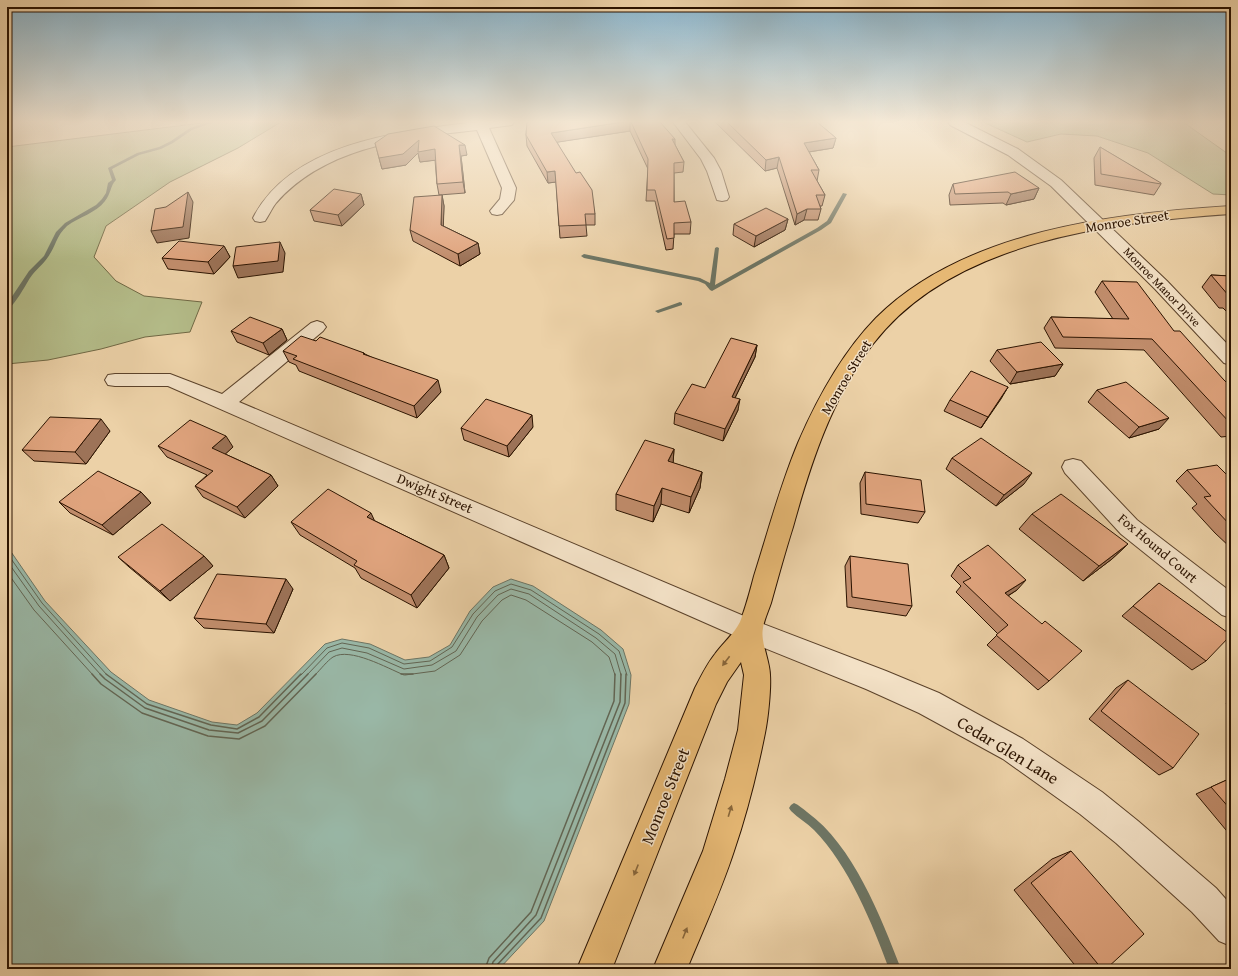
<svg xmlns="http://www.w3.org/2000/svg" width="1238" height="976" font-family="'Gentium Book Plus',serif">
<rect width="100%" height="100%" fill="#ecd1a7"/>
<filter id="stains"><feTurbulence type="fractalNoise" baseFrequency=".005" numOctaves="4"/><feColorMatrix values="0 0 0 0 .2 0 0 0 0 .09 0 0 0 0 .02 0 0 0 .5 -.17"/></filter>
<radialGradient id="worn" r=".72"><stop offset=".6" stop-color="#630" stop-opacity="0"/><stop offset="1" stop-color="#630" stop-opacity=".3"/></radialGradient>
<g fill="#b4bc89" stroke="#706844">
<polygon points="210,122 281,122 238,148 170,182 106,226 94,257 116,281 144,296 202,302 190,332 145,337 101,349 48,360 7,364 7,147"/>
<polygon points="983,122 1183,122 1231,156 1231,195 1213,194 1148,153 1097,136 1061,134 1027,142"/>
</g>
<polygon fill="#99b7a6" stroke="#6d7564" points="7,546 45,601 111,672 149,700 212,722 237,725 257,713 325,644 342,639 370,644 405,660 429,657 450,645 470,611 493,587 511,579 533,586 601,630 623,649 631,675 629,704 544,921 499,969 7,969"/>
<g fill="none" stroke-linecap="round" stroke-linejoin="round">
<g stroke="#626553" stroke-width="1">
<polyline points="7,553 42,603 107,675"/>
<polyline points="7,561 39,606 101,675"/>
<polyline points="7,572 34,610 93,675"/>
<polyline points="301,675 327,648 342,643 369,648 404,664 430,661 452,647 473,614 495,591 511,584 531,590 599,634 619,651 627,675"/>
<polyline points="307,675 329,652 342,648 367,653 404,669 432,665 456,651 477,617 498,595 511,589 529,594 596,638 615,654 621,675"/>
<path d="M315 675C321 669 327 661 333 657 350 647 387 668 404 675"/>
<polyline points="405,675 435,671 460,655 482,621 502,600 511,595 526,600 592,642 609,657 615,675"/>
</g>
<g stroke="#626553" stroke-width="1.5">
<polyline points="92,674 101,684 142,713 208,736 239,739 265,726 316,674"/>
<polyline points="100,674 105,679 145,708 209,730 238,733 262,721 308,674"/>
<polyline points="106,674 147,704 211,725 237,729 259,717 301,674"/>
<polyline points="401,674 413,674"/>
<polyline points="485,969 489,958 531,912 614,701 615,674"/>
<polyline points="491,969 493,962 536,915 620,702 621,674"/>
<polyline points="496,969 497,965 541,918 625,703 626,674"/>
</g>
<g fill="#6d7564" fill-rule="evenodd">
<path d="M208 122H214L192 130 173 143 161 149 139 155 112 169 116 180C110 186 111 194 105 201 96 213 79 217 67 226 56 236 56 246 48 257 43 265 35 270 30 278 25 286 15 305 7 310V304L29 271 44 256 56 232 65 223 96 205 102 199 106 193 108 183 112 180 108 168 137 153 159 147 171 141 190 128Z"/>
<polygon points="843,193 847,194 831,223 821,230 712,291 710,290 705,284 698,281 584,258 581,256 584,254 700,278 710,283 715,248 717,247 719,248 715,285 817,228 827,221"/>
<polygon points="680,302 682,303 682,305 658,313 655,311"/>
<path d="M794 803C799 805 803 809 807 812 853 845 881 917 901 969H889C873 925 848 864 814 830 807 823 798 818 791 811L789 808 791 805Z"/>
</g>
<defs>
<g id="minor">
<path d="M477 122H514L512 125 489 128 516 188 514 200 502 214 497 215 492 214 490 211 500 199 502 188 477 130C407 138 326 146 276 203 272 208 269 215 265 221L260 222 255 221 253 218C292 142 401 131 477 122Z"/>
<polygon points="673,122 685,122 714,158 721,171 729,197 727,200 722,201 717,200 707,171 701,159"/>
<polygon points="948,122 964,122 1018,149 1061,180 1167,281 1231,348 1231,365 1224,363 1155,289 1051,186 1008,155 950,125"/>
<polygon points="317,321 323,323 326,327 323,331 239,402 758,622 886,671 939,693 1023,739 1102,792 1138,821 1216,888 1231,905 1231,946 1219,941 1192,912 1116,843 1080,814 1003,759 919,713 866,689 740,638 168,386 115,386 108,385 105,380 108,375 115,374 170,374 222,394 311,323"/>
<polygon points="1073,459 1081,461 1137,520 1231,592 1231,618 1222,615 1121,534 1065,473 1062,467 1065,461"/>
</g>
<path id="major" d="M1231 206V214C1111 222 952 241 873 344 832 398 811 462 793 527 785 552 778 578 771 603 768 612 764 620 763 628 760 641 770 661 770 675 771 689 768 719 765 733 757 773 747 813 734 851 721 891 703 930 687 969H653L703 851 725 779 738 730 744 675 741 662 727 682 716 704 612 969H577L695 688C701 676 707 664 715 654 723 643 734 634 740 622 746 607 750 591 754 576 768 532 780 486 798 443 817 399 842 353 876 318 963 231 1114 213 1231 206Z"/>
</defs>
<use href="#minor" stroke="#5b422a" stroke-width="2"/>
<use href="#major" stroke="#2b1300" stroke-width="2"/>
<use href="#minor" fill="#f3e1c6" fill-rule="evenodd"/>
<use href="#major" fill="#e6b874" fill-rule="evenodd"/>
</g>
<g fill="#c18d6c" stroke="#2b1300">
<polygon points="527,122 660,122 675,145 684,162 683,172 674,173 674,202 691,222 690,234 674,234 673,249 666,250 655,201 646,201 648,169 630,131 557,142 595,214 595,225 586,225 587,236 560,238 556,182 548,183 527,146 526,135"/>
<polygon points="715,122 817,122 836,138 833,148 809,152 819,170 817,181 825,195 822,206 820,206 821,209 818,220 804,220 795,225 777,168 765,171"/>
<polygon points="375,143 467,155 461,156 465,193 439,195 437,184 435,160 420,162 418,153 406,165 382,169"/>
<polygon points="1100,147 1161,184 1154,195 1095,185 1094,158"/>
<polygon points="953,184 1039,188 1034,199 1006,205 1003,203 950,205 949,195"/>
<polygon points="361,194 364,205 342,226 314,221 310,210"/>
<polygon points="442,195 444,206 443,226 478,243 480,254 460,266 413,241 410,230"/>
<polygon points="788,219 785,230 754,247 733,235 734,224"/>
<polygon points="224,246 230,257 214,274 168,269 162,258"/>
<polygon points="1211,275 1231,276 1231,316 1223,308 1219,308 1202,287"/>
<polygon points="1102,281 1174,331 1231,387 1231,436 1221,437 1144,350 1055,348 1044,328 1051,317 1113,319 1095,292"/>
<polygon points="282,329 287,340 269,355 237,342 231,331"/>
<polygon points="316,341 364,353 365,354 441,392 417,418 299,371 296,365 289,362 283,351"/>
<polygon points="757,345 755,357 735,398 738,410 723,441 674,424 675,413 705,388"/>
<polygon points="997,350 1063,364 1055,376 1010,384 990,361"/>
<polygon points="1008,387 981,428 944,411 950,400"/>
<polygon points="1097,390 1159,429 1129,438 1088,402"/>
<polygon points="533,427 509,457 464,440 461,428"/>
<polygon points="110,431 86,464 34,461 22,450"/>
<polygon points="158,446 233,447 225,454 271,475 278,486 245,518 203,497 195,486 207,475 167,457"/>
<polygon points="674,449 673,463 702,472 700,488 689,513 661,504 653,522 616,510 616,494"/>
<polygon points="952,458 1024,484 996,506 946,469"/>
<polygon points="1187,470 1231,479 1231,548 1215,533 1192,508 1197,504 1176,481"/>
<polygon points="865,472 925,512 918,523 861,514 860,483"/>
<polygon points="141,492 151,503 113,535 70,513 59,502"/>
<polygon points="1032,514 1128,544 1112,559 1083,581 1019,529"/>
<polygon points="375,521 444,555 449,568 417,608 361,578 355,568 300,535 291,522"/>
<polygon points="204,556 213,566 170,601 129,567 118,557"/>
<polygon points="850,556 912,606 906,616 847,607 845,566"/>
<polygon points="958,565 1017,590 1008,596 1049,681 1038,690 987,645 998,634 956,592 961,586 951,576"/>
<polygon points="1159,583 1206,661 1192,670 1122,616"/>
<polygon points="293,589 274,633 204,628 194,618"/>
<polygon points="1128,680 1173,768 1159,775 1089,719 1116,688"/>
<polygon points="1231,697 1231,707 1226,704"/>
<polygon points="1231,778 1231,836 1196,794"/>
<polygon points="1071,851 1106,969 1078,969 1014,890 1052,859"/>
</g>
<g fill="#9d7358" stroke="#2b1300">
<polygon points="623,122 630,122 630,131 552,143 551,133"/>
<polygon points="836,138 833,148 802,153 804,143"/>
<polygon points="672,139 675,139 675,149"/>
<polygon points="419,140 435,149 437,160 420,162 418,153 406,165 382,169 379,158"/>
<polygon points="459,145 465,145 467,155 461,156 465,193 463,182"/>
<polygon points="779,157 777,168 765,171 766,160"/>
<polygon points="555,171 556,182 548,183 547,172"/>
<polygon points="1039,188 1034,199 1006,205 1011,194"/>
<polygon points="188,192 193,202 189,238 157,243 151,231"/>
<polygon points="361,194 364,205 342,226 338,215"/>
<polygon points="442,195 444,206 443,236 441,225"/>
<polygon points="807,209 804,220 795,225 797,214"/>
<polygon points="788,219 785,230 754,247 756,236"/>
<polygon points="280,242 285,253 283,272 238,278 233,266"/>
<polygon points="478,243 480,254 460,266 458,254"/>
<polygon points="224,246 230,257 214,274 208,262"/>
<polygon points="282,329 287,340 269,355 263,343"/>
<polygon points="757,345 755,357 730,408 732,397"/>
<polygon points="1063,364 1055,376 1010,384 1017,372"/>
<polygon points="438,380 441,392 417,418 414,406"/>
<polygon points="1008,387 1001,399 981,428 988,417"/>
<polygon points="740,399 738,410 723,441 725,429"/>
<polygon points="532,415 533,427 509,457 507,446"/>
<polygon points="1169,418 1159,429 1129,438 1139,427"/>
<polygon points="101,419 110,431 86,464 75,452"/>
<polygon points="226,436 233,447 220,459 212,448"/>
<polygon points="674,449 673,465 668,461"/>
<polygon points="702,472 700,488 689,513 691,497"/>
<polygon points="1032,473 1024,484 996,506 1004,495"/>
<polygon points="271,475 278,486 245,518 237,507"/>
<polygon points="662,488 661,504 653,522 654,506"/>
<polygon points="141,492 151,503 113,535 102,525"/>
<polygon points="371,513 377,526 367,517"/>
<polygon points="1128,544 1112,559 1083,581 1099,566"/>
<polygon points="444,555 449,568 417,608 411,595"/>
<polygon points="204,556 213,566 170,601 160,591"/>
<polygon points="286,579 293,589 274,633 266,624"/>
<polygon points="1026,580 1017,590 996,603 1005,593"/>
</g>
<g fill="#e0a47e" stroke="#2b1300">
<polygon points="527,122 623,122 551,133 576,173 580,172 592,190 595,214 585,214 586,225 559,226 555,171 547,172 526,135"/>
<polygon points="631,122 660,122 675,139 672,139 684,162 674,163 674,202 685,201 691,222 674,223 674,238 667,239 655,190 647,190 648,159"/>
<polygon points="727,122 817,122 836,138 804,143 819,170 811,170 825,195 816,195 821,209 807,209 797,214 779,157 766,160"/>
<polygon points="434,126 465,145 459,145 463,182 437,184 435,149 418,152 419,140 403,154 379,158 375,143 388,134"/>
<polygon points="1100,147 1161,183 1161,184 1101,174"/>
<polygon points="1015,172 1039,188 1011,194 1008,192 955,194 953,184"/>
<polygon points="334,189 361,194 338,215 310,210"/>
<polygon points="188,192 183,227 151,231 155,209 166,207"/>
<polygon points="442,195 441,225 478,243 458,254 410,230 414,197"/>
<polygon points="766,208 788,219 756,236 734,224"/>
<polygon points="179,241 224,246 208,262 162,258"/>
<polygon points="280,242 278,261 233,266 236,247"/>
<polygon points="1211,275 1231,276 1231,296 1229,296"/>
<polygon points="1102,281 1137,282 1174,331 1180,331 1224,380 1231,387 1231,424 1152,339 1063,337 1051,317 1129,319"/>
<polygon points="250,317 282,329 263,343 231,331"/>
<polygon points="301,336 316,341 320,337 364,353 363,354 438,380 414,406 293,359 297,356 283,351"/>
<polygon points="731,338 757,345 732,397 740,399 725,429 675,413 692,384 705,388"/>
<polygon points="1041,342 1063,364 1017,372 997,350"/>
<polygon points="971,371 1008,387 988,417 950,400"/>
<polygon points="1126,382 1169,418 1139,427 1097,390"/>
<polygon points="486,399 532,415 507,446 461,428"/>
<polygon points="50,417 101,419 75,452 22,450"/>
<polygon points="190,420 226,436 212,448 271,475 237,507 195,486 213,471 158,446"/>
<polygon points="981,438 1032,473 1004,495 952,458"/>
<polygon points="645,440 674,449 668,461 702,472 691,497 662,488 654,506 616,494"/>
<polygon points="1217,465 1231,479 1231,526 1204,497 1211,496 1187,470"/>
<polygon points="98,471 141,492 102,525 59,502"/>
<polygon points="865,472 921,480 925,512 866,504"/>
<polygon points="328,489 371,513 367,517 444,555 411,595 354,565 357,561 291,522"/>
<polygon points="1061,494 1128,544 1099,566 1032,514"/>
<polygon points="162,524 204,556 160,591 118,557"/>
<polygon points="988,545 1026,580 1005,593 1042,624 1045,621 1082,651 1049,681 996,635 1008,625 963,582 971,578 958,565"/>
<polygon points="850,556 908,564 912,606 852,597"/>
<polygon points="217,574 286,579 266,624 194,618"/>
<polygon points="1159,583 1231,635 1206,661 1133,606"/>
<polygon points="1128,680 1199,734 1173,768 1101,711"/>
<polygon points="1231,778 1231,810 1211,787"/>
<polygon points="1071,851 1144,934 1106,969 1102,969 1031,883"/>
</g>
<defs><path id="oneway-solid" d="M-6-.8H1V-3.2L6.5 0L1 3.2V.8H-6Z"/></defs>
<g fill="#88663a">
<use href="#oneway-solid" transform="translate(726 661) rotate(127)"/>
<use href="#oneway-solid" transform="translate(730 811) rotate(-73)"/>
<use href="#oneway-solid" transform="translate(636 870) rotate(112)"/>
<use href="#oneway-solid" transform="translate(685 933) rotate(-68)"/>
</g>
<linearGradient id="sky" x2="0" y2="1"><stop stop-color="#88b5ce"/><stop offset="0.47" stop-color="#f6ead7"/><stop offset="1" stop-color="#f6ead7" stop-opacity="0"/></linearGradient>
<rect width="1238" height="259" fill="url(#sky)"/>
<g text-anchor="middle" stroke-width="3" stroke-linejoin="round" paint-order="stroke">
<g font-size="12" fill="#2b1300" stroke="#f3e1c6">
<text transform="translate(1162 287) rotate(46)" y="4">Monroe Manor Drive</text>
</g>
<g font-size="14" fill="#2b1300" stroke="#f3e1c6">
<text transform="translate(1127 221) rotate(-9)" y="5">Monroe Street</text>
<text transform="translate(846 377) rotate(-59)" y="5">Monroe Street</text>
<text transform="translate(435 493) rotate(23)" y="5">Dwight Street</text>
<text transform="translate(1158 548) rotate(40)" y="5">Fox Hound Court</text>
</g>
<g font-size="17" fill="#2b1300" stroke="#f3e1c6">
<text transform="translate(1008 750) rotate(31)" y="6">Cedar Glen Lane</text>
<text transform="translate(665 796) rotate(-68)" y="6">Monroe Street</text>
</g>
</g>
<rect width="1238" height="976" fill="none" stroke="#ecd1a7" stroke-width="24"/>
<rect x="8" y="8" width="1222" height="960" fill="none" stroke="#2b1300" stroke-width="2"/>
<rect x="12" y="12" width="1214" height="952" fill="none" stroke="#2b1300"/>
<rect width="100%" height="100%" filter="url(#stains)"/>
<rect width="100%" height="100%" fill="url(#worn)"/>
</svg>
